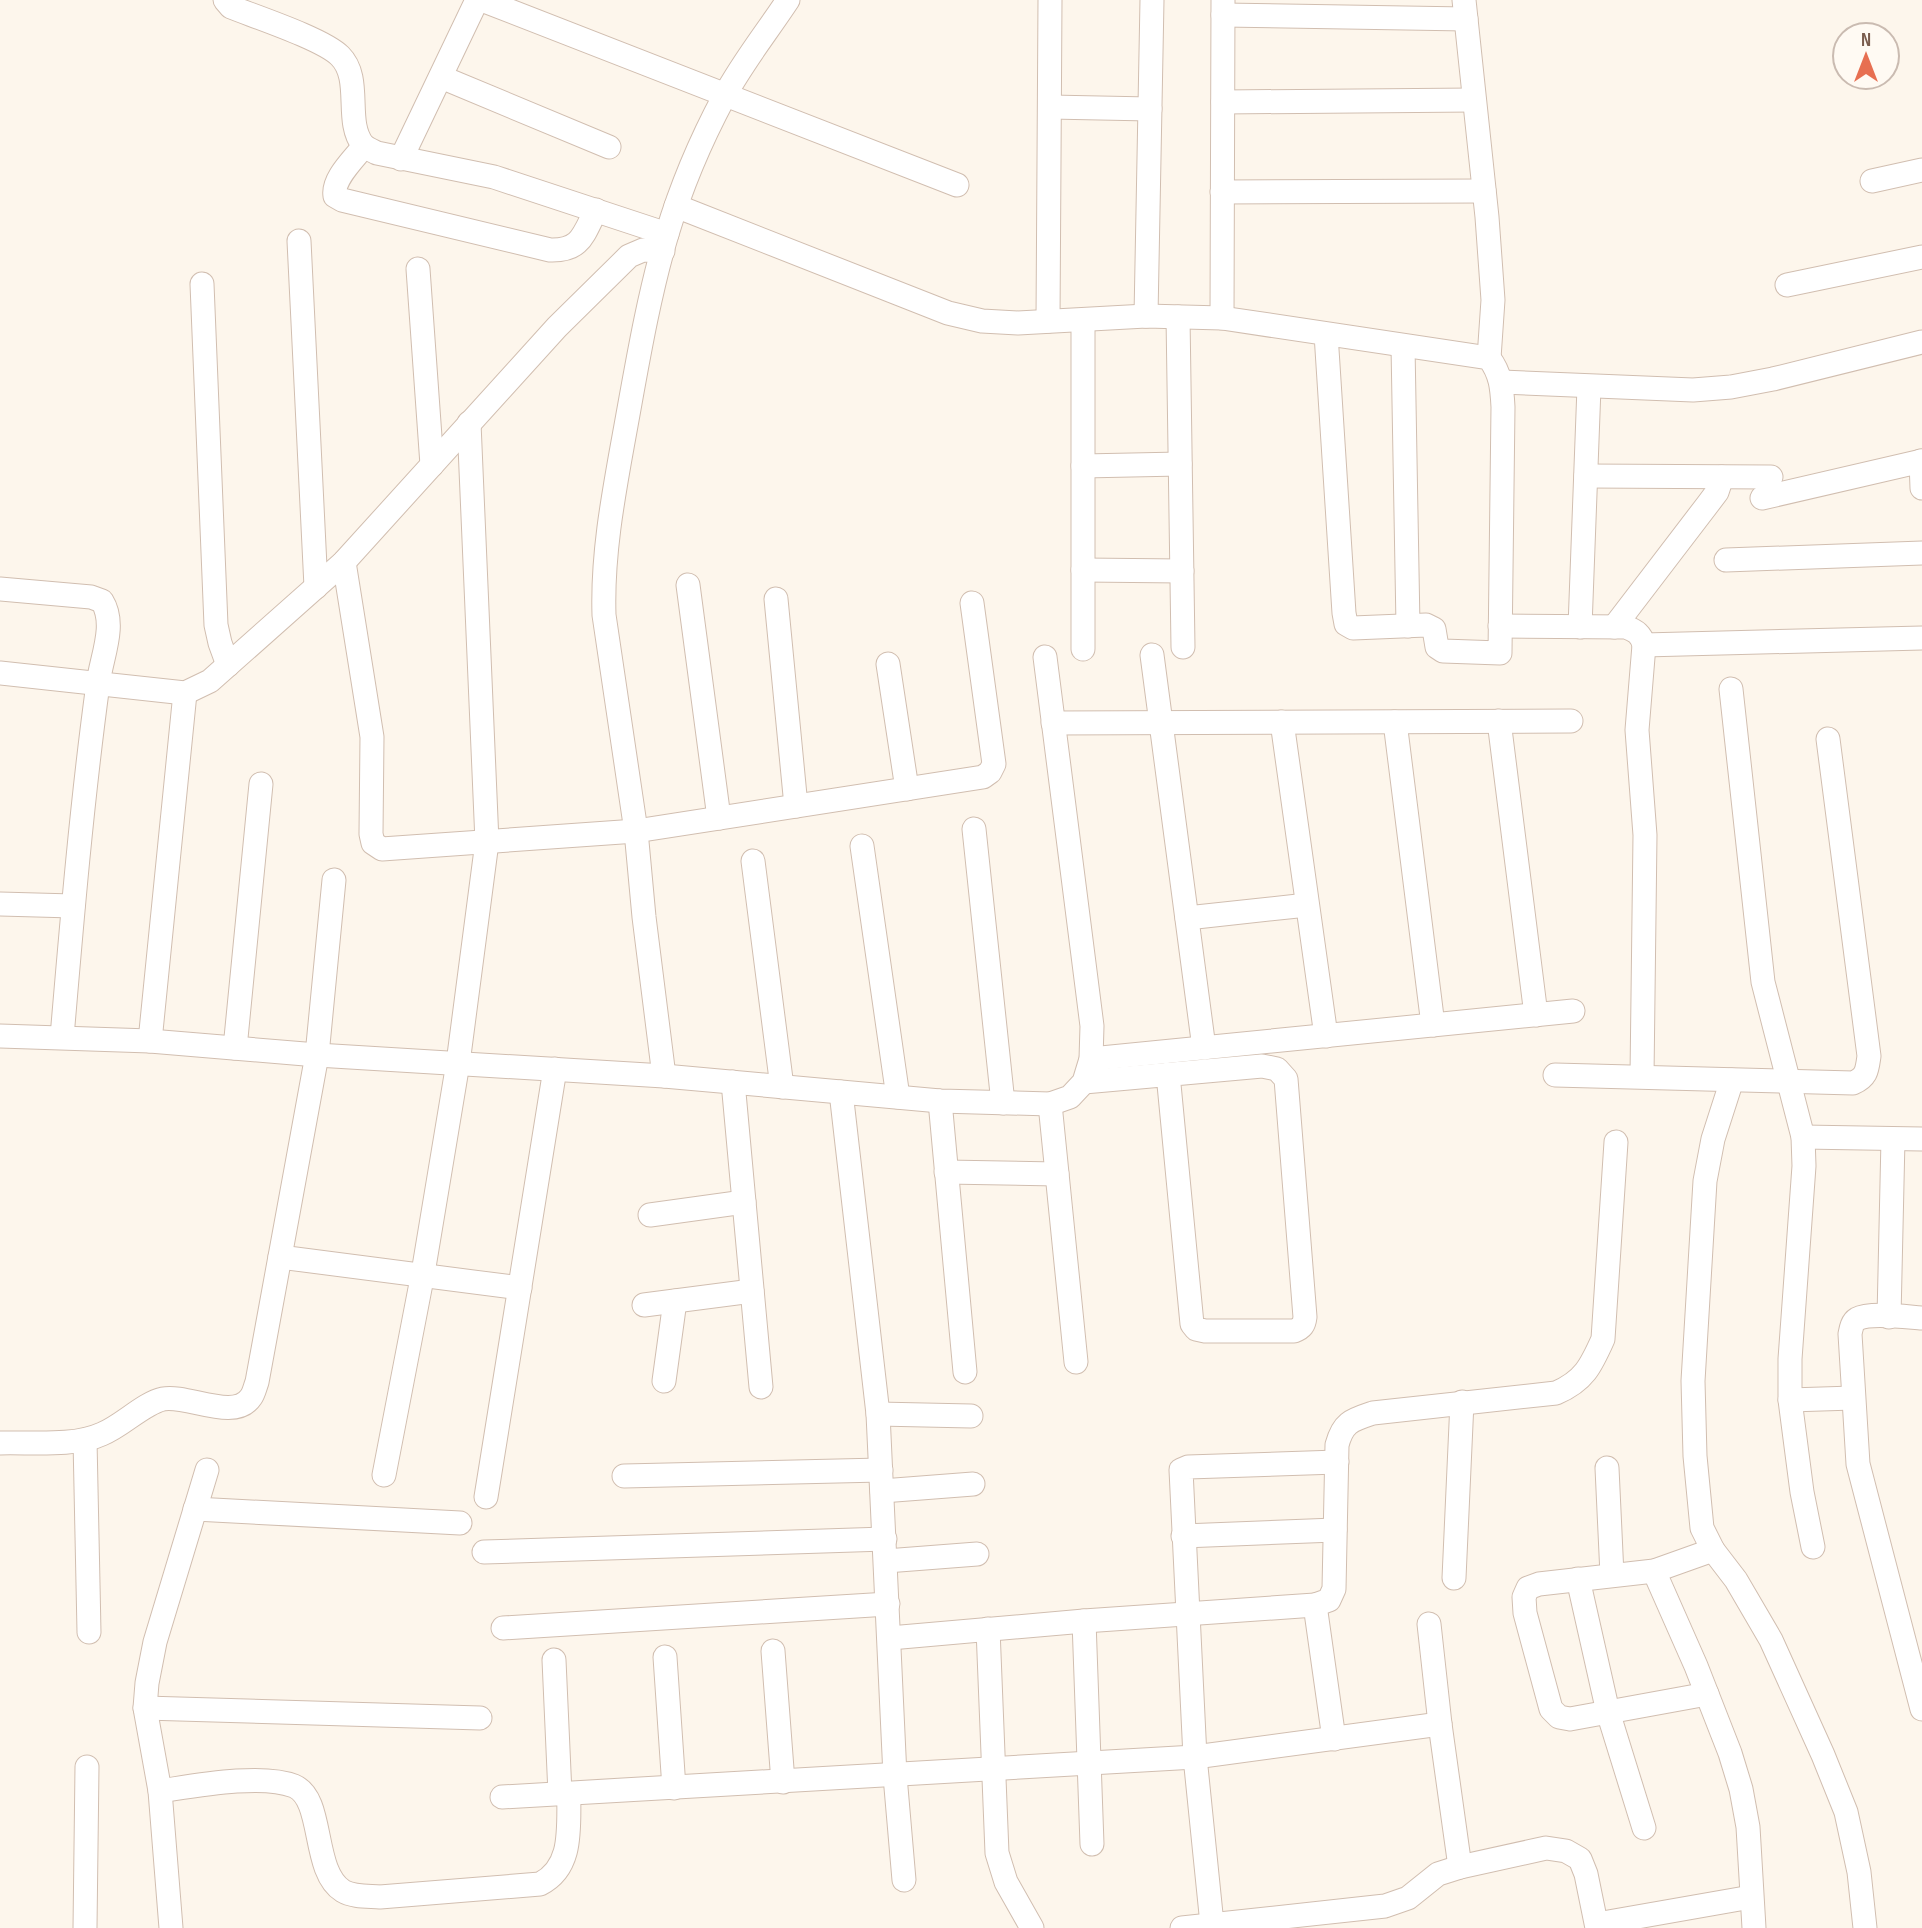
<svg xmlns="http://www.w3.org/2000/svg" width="1922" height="1928" font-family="'Sofia Sans Condensed',sans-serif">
<rect width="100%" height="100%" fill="#fdf6ec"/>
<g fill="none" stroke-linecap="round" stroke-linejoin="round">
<defs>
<g id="street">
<path d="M225 0 231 7C256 17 323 39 340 56 363 79 344 121 363 145 366 148 373 151 377 153L494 177 667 234"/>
<polyline points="482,0 957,185"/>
<polyline points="1464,0 1487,217 1493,300 1489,358"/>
<polyline points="1223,15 1466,19"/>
<polyline points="441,77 609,147"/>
<polyline points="1223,102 1474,100"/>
<polyline points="1050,107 1150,109"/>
<path d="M364 146C354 159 332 179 335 196L342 200 550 250C581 251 583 235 596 210"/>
<polyline points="401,159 477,0"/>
<polyline points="1872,181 1922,170"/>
<polyline points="1222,192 1484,191"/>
<path d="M676 206 948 313 982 321 1018 323 1146 316 1222 318 1489 358C1501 374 1502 388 1503 407L1500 653 1443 651 1437 647 1434 629 1426 625 1353 628 1346 624 1344 613 1326 334"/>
<polyline points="299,241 316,587"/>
<polyline points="418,269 432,465"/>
<polyline points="202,284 216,625 220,643 228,665"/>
<polyline points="1787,285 1922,257"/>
<polyline points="1146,316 1152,0"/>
<polyline points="1178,317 1183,647"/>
<polyline points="1222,318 1223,0"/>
<polyline points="1083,320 1083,649"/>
<polyline points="1048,321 1050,0"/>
<polyline points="1403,346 1408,626"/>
<polyline points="1502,382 1693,390 1731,387 1773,379 1922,342"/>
<polyline points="1921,461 1922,488"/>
<polyline points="1083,466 1180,464"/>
<polyline points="1586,476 1771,477"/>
<polyline points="1762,498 1922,461"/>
<polyline points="1726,560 1922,553"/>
<polyline points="344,562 372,737 371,834 373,843 382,849 636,831 983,777 990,772 994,764 972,603"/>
<polyline points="1083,570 1182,571"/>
<polyline points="688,585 719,818"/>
<path d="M0 589 91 597 102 601C117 625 101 658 98 684 82 801 72 919 62 1037"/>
<polyline points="776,599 796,806"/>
<path d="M1500 626 1626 627C1636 631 1641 634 1644 645L1637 730 1645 835 1642 1076"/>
<polyline points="1580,627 1589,387"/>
<polyline points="1614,627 1708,504 1717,492 1722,477"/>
<polyline points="1644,645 1922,638"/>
<polyline points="1152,655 1204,1048"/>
<polyline points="888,664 907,789"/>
<polyline points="0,673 185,693 210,681 344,562 557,327 629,256 643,250 663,251"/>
<polyline points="1731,689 1763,982 1803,1137 1804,1166 1790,1359 1790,1400 1802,1492 1813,1547"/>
<polyline points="1499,721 1536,1015"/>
<polyline points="1282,722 1326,1036"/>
<polyline points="1395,722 1433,1025"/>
<polyline points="1053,723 1571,721"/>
<polyline points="974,829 1003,1103"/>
<polyline points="862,846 898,1097"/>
<polyline points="753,861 782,1087"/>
<polyline points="0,904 73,906"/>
<polyline points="1187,918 1307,905"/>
<polyline points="0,1036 150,1041 317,1055 664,1076 940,1101 1050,1104 1070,1097 1084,1082 1091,1059 1092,1026 1045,657"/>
<polyline points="150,1041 185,693"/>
<polyline points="235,1048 261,784"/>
<polyline points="1091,1059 1573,1011"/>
<path d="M1555 1075 1853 1083C1867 1077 1867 1070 1869 1056L1828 739"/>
<path d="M664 1076 644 917 636 831 604 615C602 553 614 492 625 431 637 365 648 298 667 234 681 187 701 140 724 97 742 63 767 32 788 0"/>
<polyline points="1732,1080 1713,1139 1705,1181 1693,1381 1695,1456 1702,1528 1713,1550 1736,1580 1771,1640 1823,1755 1846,1812 1859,1872 1865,1928"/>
<polyline points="733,1082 761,1387"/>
<path d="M1084 1082 1262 1066 1277 1069 1286 1079 1305 1317C1304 1325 1302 1328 1294 1331H1205L1196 1329 1192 1324 1168 1074"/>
<polyline points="841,1092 878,1414 895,1776 904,1880"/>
<polyline points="940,1101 965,1372"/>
<polyline points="1050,1104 1076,1362"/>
<polyline points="1803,1137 1922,1139"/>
<polyline points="946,1172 1057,1174"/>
<polyline points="650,1215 744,1202"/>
<polyline points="280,1257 520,1288"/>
<polyline points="644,1305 752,1291"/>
<polyline points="1889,1317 1893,1139"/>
<path d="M1922 1318C1907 1317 1870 1312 1857 1319 1852 1322 1851 1329 1850 1334L1858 1464 1922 1709"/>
<polyline points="664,1381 675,1301"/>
<polyline points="1790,1400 1853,1398"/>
<polyline points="878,1414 971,1416"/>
<polyline points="85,1440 89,1632"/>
<path d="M0 1443C31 1442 74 1447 102 1434 122 1426 144 1403 163 1399 187 1394 235 1422 251 1397 254 1393 255 1387 257 1382L317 1055 334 880"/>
<polyline points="1607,1468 1612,1575"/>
<polyline points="384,1475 423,1273 458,1063 487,842 469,423"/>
<polyline points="624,1476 881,1470"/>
<polyline points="882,1491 973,1484"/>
<polyline points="486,1497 555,1069"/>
<polyline points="195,1509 460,1523"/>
<polyline points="1183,1536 1335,1530"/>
<polyline points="484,1552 885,1539"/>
<polyline points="886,1561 977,1554"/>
<polyline points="1654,1571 1696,1666 1730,1753 1741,1789 1748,1827 1754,1928"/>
<polyline points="1454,1578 1462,1402"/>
<polyline points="1578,1579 1608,1712 1644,1828"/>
<polyline points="1315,1605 1334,1739"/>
<polyline points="1084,1621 1092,1844"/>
<polyline points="1429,1624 1440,1724 1460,1867"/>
<polyline points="503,1628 888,1604"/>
<polyline points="988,1629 997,1853 1006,1882 1032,1928"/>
<path d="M890 1638 1084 1621 1315 1605 1329 1600 1334 1589 1337 1445C1343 1422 1352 1420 1373 1413L1556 1393C1584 1381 1591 1366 1603 1339L1616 1142"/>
<polyline points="773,1651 783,1782"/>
<polyline points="665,1657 674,1788"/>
<polyline points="554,1660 560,1794"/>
<polyline points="1707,1694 1570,1719 1559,1717 1551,1709 1525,1613 1524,1597 1528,1588 1539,1584 1654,1571 1713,1550"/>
<polyline points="145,1708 480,1718"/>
<path d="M160 1791C194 1786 262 1773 294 1786 325 1799 311 1871 343 1891 353 1897 369 1896 380 1897L540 1884C574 1867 568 1826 569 1794"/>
<polyline points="502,1797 1195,1757 1440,1724"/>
<polyline points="1212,1924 1195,1757 1181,1470 1188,1467 1337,1462"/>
<polyline points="1597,1924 1751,1897"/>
<polyline points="85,1928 87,1767"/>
<polyline points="171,1928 160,1791 145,1708 147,1683 155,1642 207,1470"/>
<polyline points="1182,1928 1385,1906 1408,1898 1438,1874 1460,1867 1546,1848 1566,1851 1580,1859 1586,1874 1597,1928"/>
</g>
</defs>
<use href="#street" stroke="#d1beb0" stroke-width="25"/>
<use href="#street" stroke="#fff" stroke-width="23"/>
</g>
<g transform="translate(1866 56)"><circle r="33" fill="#fffaf3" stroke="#cabbb1" stroke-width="2"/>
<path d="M0-5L12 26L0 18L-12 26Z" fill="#e76f51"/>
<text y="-10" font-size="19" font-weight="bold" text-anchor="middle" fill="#7a5c4d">N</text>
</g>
</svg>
